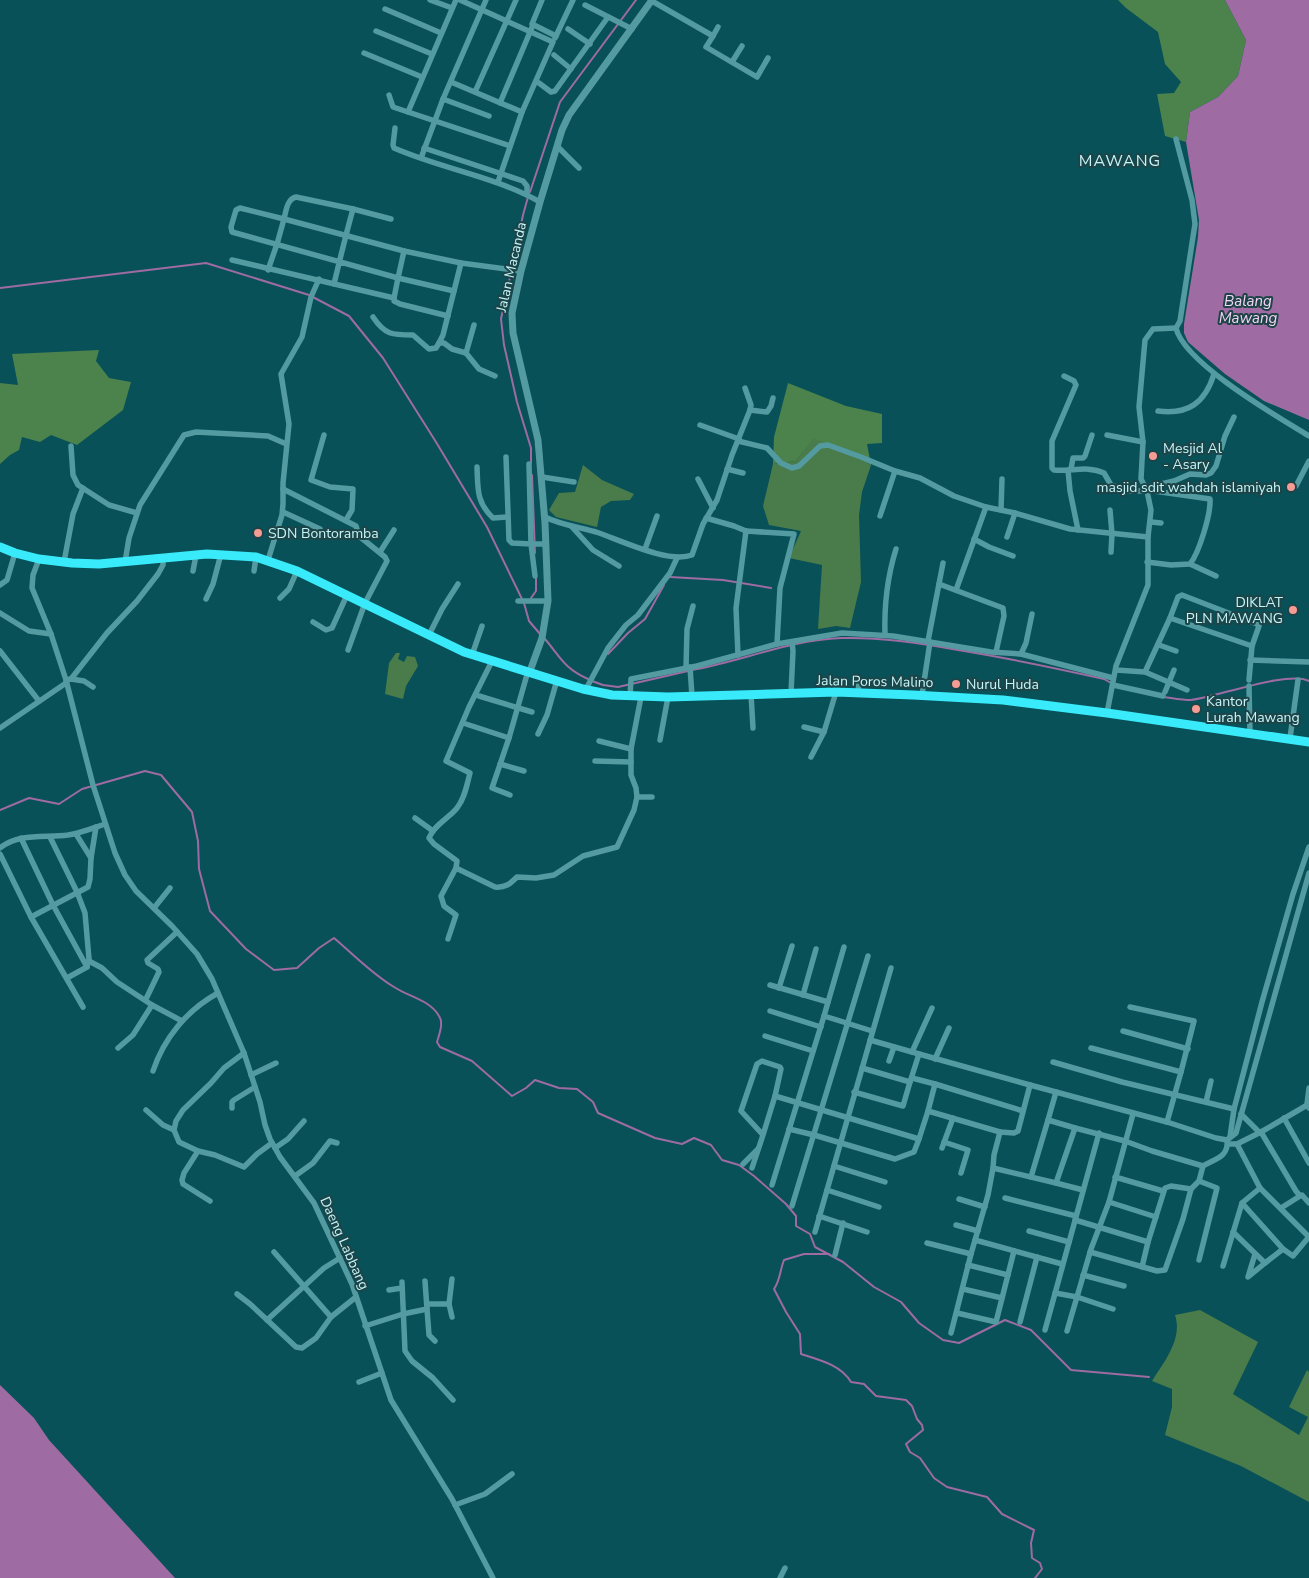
<svg xmlns="http://www.w3.org/2000/svg" width="1309" height="1578" font-family="'Nunito Sans',sans-serif">
<rect width="100%" height="100%" fill="#085158"/>
<g fill="#4a7b4a">
<polygon points="814,437 871,465 862,492 859,515 861,582 850,628 836,626 818,629 822,565 789,558 801,531 769,525 763,506 773,464 796,461"/>
<polygon points="583,465 602,480 634,494 630,500 611,501 601,507 597,527 556,517 549,510 559,493 575,492"/>
<polygon points="396,653 400,653 398,659 404,662 407,656 415,657 418,666 406,686 403,699 385,694 389,663"/>
<path d="M1200 1310 1258 1342 1233 1394 1299 1435 1308 1417 1289 1407 1307 1370 1309 1372V1502L1241 1466 1165 1435 1172 1407V1389L1152 1381C1164 1362 1183 1339 1175 1315Z"/>
</g>
<g fill="#4c824c">
<polygon points="1118,0 1225,0 1246,40 1238,76 1218,97 1190,112 1186,142 1165,136 1157,94 1174,93 1181,82 1165,64 1158,32 1126,8"/>
<polygon points="99,350 96,361 109,378 131,382 123,410 77,445 51,435 40,442 22,437 19,450 10,455 0,464 0,383 18,385 12,354"/>
<polygon points="788,383 846,406 882,414 882,443 867,444 871,465 814,438 796,461 773,464 774,437"/>
</g>
<g fill="#9e6ba2">
<polygon points="1225,0 1309,0 1309,420 1264,401 1225,374 1188,342 1184,333 1184,324 1198,237 1199,220 1186,142 1190,112 1218,97 1238,76 1246,40"/>
<polygon points="0,1385 34,1418 49,1440 175,1578 0,1578"/>
</g>
<g fill="none" stroke-linecap="round" stroke-linejoin="round">
<g stroke="#9e6ba2" stroke-width="2">
<polyline points="530,192 560,102 636,0"/>
<polyline points="512,268 523,215 528,197"/>
<polyline points="511,272 501,319 504,345 517,402 531,448 531,463"/>
<polyline points="0,288 206,263 309,295 349,316 383,358 436,442 487,527 522,599"/>
<polyline points="532,475 535,553"/>
<polyline points="670,577 723,580 771,588"/>
<polyline points="531,598 536,591 536,577"/>
<polyline points="524,603 529,621 540,634"/>
<path d="M545 639C561 658 564 668 588 679"/>
<polyline points="608,654 628,633 645,619 664,585"/>
<path d="M692 670C742 661 790 640 841 638 881 637 919 643 958 650 1007 658 1055 668 1104 679L1111 683"/>
<polyline points="592,681 603,685 618,687 688,671"/>
<path d="M1164 697C1172 698 1182 700 1191 700 1216 697 1289 670 1309 681"/>
<path d="M0 810 29 798 59 804 82 789 145 771 161 775 192 812 198 841 199 869 210 911 246 949 274 970 297 968 319 948 334 938C354 955 372 974 394 987 409 997 430 1000 439 1016 444 1023 439 1035 437 1042L440 1047 472 1061 512 1096 526 1088 535 1080 559 1088 577 1089 593 1102 598 1113 655 1138 682 1144 694 1138 711 1145 722 1160 739 1165 754 1176 786 1204 796 1216V1226L810 1234 815 1247 843 1262 874 1287 901 1302 919 1323 943 1340 959 1343 1005 1320 1031 1330 1071 1370 1149 1377"/>
<path d="M829 1254H804L784 1260C780 1270 780 1281 774 1289L786 1312 800 1334 801 1354C820 1360 841 1365 851 1382L864 1384 876 1396 906 1400 912 1406 917 1419 922 1425 923 1430 906 1444 910 1452 920 1458 934 1478 947 1487 987 1497 1002 1514 1034 1530 1031 1543 1032 1558 1040 1563 1042 1569 1035 1578"/>
</g>
<g stroke="#539aa1" stroke-width="5.5">
<polyline points="430,0 452,8"/>
<polyline points="460,0 553,42 522,112"/>
<polyline points="542,0 532,24 556,36"/>
<polyline points="652,1 713,36 706,47 757,77 768,58"/>
<polyline points="585,5 632,29"/>
<polyline points="385,9 441,33"/>
<polyline points="568,29 590,44"/>
<polyline points="376,31 432,54"/>
<polyline points="713,36 718,27"/>
<polyline points="555,38 573,0"/>
<polyline points="364,53 422,77"/>
<polyline points="554,55 571,69"/>
<polyline points="732,62 742,46"/>
<polyline points="451,82 522,112 498,182"/>
<polyline points="539,83 551,92 555,91 608,17"/>
<polyline points="475,92 516,0"/>
<polyline points="389,95 393,107 510,146"/>
<polyline points="443,99 489,116"/>
<polyline points="500,103 533,25"/>
<polyline points="408,112 456,0"/>
<path d="M395 128 393 145 394 148C442 169 494 176 540 202"/>
<path d="M1176 139 1192 200 1195 224 1180 321 1176 328C1184 363 1278 417 1309 436"/>
<polyline points="557,146 579,168"/>
<polyline points="424,148 523,181 527,186 527,193"/>
<polyline points="421,158 443,99 486,0"/>
<polyline points="353,209 391,219"/>
<polyline points="232,260 394,298 394,301 400,304 448,316"/>
<polyline points="461,263 443,335 439,343 444,343 452,349 466,353"/>
<polyline points="268,270 277,244 284,219 404,251 461,263 521,271"/>
<path d="M334 284C340 259 346 234 353 209L296 197C287 199 286 211 284 219L240 208 236 210 231 227 232 232C287 247 342 263 398 278L404 251"/>
<polyline points="394,298 398,278 454,291"/>
<path d="M373 317C385 335 392 335 413 335L429 349 436 348 439 343"/>
<polyline points="474,325 466,353 479,369 495,376"/>
<path d="M1064 376 1074 381 1076 385 1052 441V468L1054 470C1071 472 1087 465 1104 473L1111 485 1129 491H1154L1210 499C1211 514 1199 553 1190 564L1171 565 1147 562"/>
<polyline points="750,410 767,412 771,406 773,398"/>
<path d="M1158 411C1188 415 1205 403 1214 374"/>
<polyline points="700,425 739,439"/>
<polyline points="324,435 311,480 330,487 353,489 352,510 346,520"/>
<polyline points="1107,435 1143,442"/>
<polyline points="738,441 767,448 781,463 792,468 799,466 820,446 828,445 861,457 895,471 920,478 954,496 986,507 1015,513 1070,529 1148,537"/>
<polyline points="71,446 73,475 78,485 109,505 137,513"/>
<polyline points="506,457 509,540 512,543 531,544 535,576"/>
<polyline points="529,464 531,544 546,544"/>
<path d="M477 467C478 488 476 502 493 518L507 517"/>
<polyline points="727,469 743,473"/>
<polyline points="1071,469 1073,458 1083,458 1085,456 1092,435"/>
<polyline points="1068,470 1070,491 1078,530"/>
<polyline points="542,477 574,482"/>
<polyline points="698,479 713,508"/>
<polyline points="1296,486 1309,461"/>
<polyline points="1144,488 1174,481 1190,474 1206,475 1211,473 1216,466 1225,436 1234,417"/>
<polyline points="283,489 356,526 359,536 385,557 387,561 365,603 348,650"/>
<polyline points="1001,510 1002,479"/>
<polyline points="1110,510 1112,534 1111,552"/>
<polyline points="283,512 320,529"/>
<polyline points="880,516 895,471"/>
<path d="M545 517C561 525 579 527 596 532 620 540 669 564 692 555L703 524 717 500 732 455 750 410 751 405 745 388"/>
<polyline points="706,518 734,526 746,531"/>
<polyline points="1151,522 1161,523"/>
<polyline points="572,527 593,550 619,566"/>
<polyline points="1007,537 1015,513"/>
<polyline points="974,539 989,547 1013,556"/>
<polyline points="645,549 657,516"/>
<polyline points="380,552 394,530"/>
<polyline points="39,559 33,575 32,588 51,634 66,680 93,785 115,853 125,875 136,891 172,926 197,954 212,979 244,1053 260,1102 265,1125 270,1139 280,1157 314,1203 352,1284 391,1400 452,1499 493,1578"/>
<polyline points="268,560 282,515 283,504 283,483 289,424 281,374 302,337 311,297 319,279"/>
<polyline points="64,562 73,514 83,488"/>
<polyline points="125,562 129,538 140,505 184,435 196,432 268,436 284,443"/>
<polyline points="1190,564 1216,576"/>
<polyline points="193,571 196,555"/>
<polyline points="254,571 256,557"/>
<polyline points="939,584 1003,608 1004,616 996,652"/>
<polyline points="0,585 7,580 15,553"/>
<polyline points="956,590 986,507"/>
<polyline points="280,598 289,589 297,571"/>
<polyline points="206,599 213,584 221,554"/>
<polyline points="518,601 548,601"/>
<polyline points="0,613 29,631 51,634"/>
<polyline points="1170,618 1178,597 1182,595 1257,624 1259,626 1252,646 1249,680"/>
<polyline points="313,622 326,630 332,628 347,595"/>
<polyline points="429,635 442,609 458,584"/>
<path d="M885 635C884 605 887 578 896 549"/>
<polyline points="928,641 943,563"/>
<polyline points="1159,645 1176,651"/>
<polyline points="0,651 39,701"/>
<polyline points="1021,654 1026,643 1032,614"/>
<polyline points="472,655 482,626"/>
<polyline points="738,655 736,608 746,531 794,534 780,588 777,644"/>
<polyline points="1250,660 1309,662"/>
<polyline points="690,667 692,696"/>
<polyline points="686,668 687,629 693,606"/>
<polyline points="1116,670 1145,672 1170,618 1252,646"/>
<polyline points="1145,672 1187,690"/>
<polyline points="71,679 84,681 93,687"/>
<polyline points="66,680 71,679 107,633 137,601 158,574 163,565 163,559"/>
<polyline points="1113,685 1163,696"/>
<polyline points="1249,686 1250,734"/>
<polyline points="586,689 608,648 626,625 638,615 670,573 677,558"/>
<polyline points="1165,692 1174,670"/>
<polyline points="791,693 793,651 792,642"/>
<polyline points="858,693 859,681"/>
<polyline points="751,694 753,728"/>
<polyline points="922,695 930,642"/>
<polyline points="479,696 532,712"/>
<polyline points="630,696 631,679 697,666 777,644 842,633 893,636 991,652 1021,654 1113,678"/>
<polyline points="1107,713 1116,666 1148,585 1148,537 1151,510 1147,491 1141,479 1143,442 1139,407 1145,340 1153,329 1176,328"/>
<polyline points="466,724 509,738"/>
<polyline points="804,727 824,732"/>
<polyline points="0,728 66,683"/>
<polyline points="538,734 547,715 557,680"/>
<polyline points="1290,738 1298,680"/>
<polyline points="660,740 668,697"/>
<polyline points="599,741 631,749"/>
<polyline points="811,757 824,732 836,692"/>
<polyline points="595,761 631,762"/>
<polyline points="500,764 524,771"/>
<polyline points="510,795 492,788 509,738 528,671"/>
<polyline points="637,797 652,797"/>
<polyline points="415,818 433,831"/>
<polyline points="76,834 91,858"/>
<polyline points="50,837 77,892 85,913 89,959 87,967"/>
<polyline points="21,838 53,905 87,967 67,978"/>
<path d="M0 848C18 833 45 838 68 835 81 833 93 828 105 824"/>
<polyline points="0,854 31,917 83,1007"/>
<path d="M456 868 495 887C505 888 510 884 517 877L536 878 554 875 583 856 617 847 634 810 637 797 636 788 631 775V749L641 697"/>
<polyline points="154,908 170,888"/>
<polyline points="31,917 88,887 90,879 91,858 96,827"/>
<path d="M448 939 456 915 444 906 441 896 456 868 457 861 434 844 429 838C434 825 449 818 457 808 465 798 467 784 470 773L446 761 469 707 492 661"/>
<polyline points="89,961 102,968 117,982 152,1005 133,1035 118,1048"/>
<polyline points="770,985 828,1002"/>
<polyline points="779,988 792,946"/>
<polyline points="803,995 816,949"/>
<polyline points="146,999 159,972 158,969 148,963 147,960 177,932"/>
<polyline points="152,1005 182,1021"/>
<polyline points="1130,1007 1194,1021 1181,1072"/>
<polyline points="770,1011 821,1027"/>
<polyline points="824,1016 844,947"/>
<polyline points="1123,1031 1188,1049"/>
<polyline points="765,1036 813,1051"/>
<polyline points="870,1040 919,1054 910,1082"/>
<polyline points="1091,1048 1181,1072 1167,1122"/>
<polyline points="912,1052 932,1008"/>
<polyline points="244,1053 224,1068 211,1083 183,1110 176,1121 174,1130 179,1142 198,1151 215,1155 244,1167 257,1154 272,1143"/>
<polyline points="919,1054 1030,1085"/>
<polyline points="935,1059 949,1028"/>
<polyline points="889,1061 894,1047"/>
<polyline points="1053,1062 1122,1082 1234,1109"/>
<path d="M153 1071C164 1038 187 1010 218 993"/>
<polyline points="251,1075 276,1063"/>
<polyline points="912,1078 935,1084"/>
<polyline points="1309,1088 1307,1104 1309,1108"/>
<polyline points="854,1092 903,1106 910,1082 862,1068"/>
<polyline points="775,1096 919,1139 928,1111 1000,1132 994,1155 993,1168 1056,1183 1075,1128 1125,1141 1152,1151 1203,1166"/>
<polyline points="1206,1102 1211,1081"/>
<polyline points="232,1108 232,1102 234,1100 255,1087"/>
<polyline points="146,1110 163,1125 174,1130"/>
<polyline points="928,1111 935,1084 1023,1111"/>
<polyline points="1241,1114 1259,1132"/>
<polyline points="1284,1118 1309,1163"/>
<polyline points="1048,1120 1056,1092"/>
<polyline points="789,1129 814,1135 895,1159 914,1152 919,1139"/>
<polyline points="1000,1132 1014,1133 1018,1131 1030,1085 1167,1122 1216,1138 1227,1140 1236,1133 1309,873"/>
<polyline points="1261,1132 1309,1104"/>
<polyline points="1230,1137 1234,1109 1262,1002 1293,894 1309,847"/>
<polyline points="944,1142 968,1150 961,1173"/>
<polyline points="1237,1144 1261,1132 1296,1191 1300,1196 1302,1195 1309,1203"/>
<polyline points="275,1148 288,1139 304,1121"/>
<polyline points="942,1148 953,1118"/>
<polyline points="198,1151 184,1173 182,1180 183,1184 210,1201"/>
<polyline points="743,1164 758,1149"/>
<polyline points="834,1166 885,1182"/>
<polyline points="752,1168 763,1135 741,1111 757,1064 762,1061 780,1067 781,1069 775,1096 763,1135"/>
<polyline points="295,1176 313,1163 330,1141 337,1143"/>
<polyline points="1031,1177 1048,1120 1075,1128"/>
<polyline points="1115,1177 1163,1191"/>
<polyline points="1056,1183 1083,1190"/>
<polyline points="772,1185 824,1016 872,1031"/>
<polyline points="1260,1188 1309,1237"/>
<polyline points="1005,1198 1076,1216"/>
<polyline points="959,1199 985,1207"/>
<polyline points="1109,1202 1156,1217"/>
<polyline points="792,1206 868,956"/>
<polyline points="879,1207 827,1190 891,968"/>
<polyline points="1281,1208 1300,1196"/>
<polyline points="819,1216 867,1232"/>
<polyline points="1075,1220 1148,1242 1165,1188 1171,1186 1191,1189"/>
<polyline points="956,1225 978,1231"/>
<polyline points="1029,1231 1069,1242"/>
<polyline points="815,1232 827,1190"/>
<polyline points="1233,1232 1265,1263 1283,1249 1242,1203"/>
<polyline points="975,1240 1062,1264"/>
<polyline points="927,1243 971,1254 988,1195 993,1168"/>
<polyline points="1283,1249 1293,1256 1308,1238"/>
<path d="M1090 1252 1157 1271 1165 1270 1183 1219 1191 1189 1199 1181 1203 1166C1215 1159 1229 1157 1227 1140"/>
<polyline points="1255,1254 1248,1277 1265,1263"/>
<polyline points="835,1255 843,1223"/>
<polyline points="1199,1260 1217,1188 1199,1181"/>
<polyline points="968,1265 1008,1275"/>
<polyline points="1223,1266 1242,1203 1260,1188 1237,1144 1228,1144"/>
<polyline points="1142,1267 1148,1242"/>
<polyline points="1083,1275 1124,1286"/>
<polyline points="452,1279 449,1304 452,1317"/>
<polyline points="402,1282 405,1351 412,1361 433,1378 453,1400"/>
<polyline points="963,1289 1002,1298"/>
<polyline points="389,1290 402,1288"/>
<polyline points="1055,1293 1077,1297 1113,1309"/>
<polyline points="237,1294 250,1304 296,1347 302,1348 316,1338 331,1317 274,1252"/>
<polyline points="427,1304 449,1304"/>
<polyline points="427,1309 429,1335 435,1341"/>
<polyline points="957,1313 996,1322 1014,1251"/>
<polyline points="331,1317 356,1297"/>
<polyline points="267,1320 324,1268 340,1258"/>
<polyline points="1020,1322 1037,1257"/>
<polyline points="365,1326 403,1314 427,1309 425,1281"/>
<polyline points="1045,1330 1099,1133"/>
<polyline points="1067,1331 1091,1249 1109,1202 1133,1114"/>
<polyline points="951,1333 971,1254"/>
<polyline points="359,1382 382,1373"/>
<polyline points="455,1505 485,1494 512,1474"/>
<polyline points="780,1578 785,1568"/>
</g>
<polyline stroke="#539aa1" stroke-width="7" points="530,671 542,638 548,601 545,523 538,440 513,333 512,313 521,271 540,202 562,130 569,115 652,0"/>
<polyline stroke="#39ebfa" stroke-width="9" points="0,547 15,553 39,559 72,563 99,564 207,554 256,557 297,571 464,652 583,689 612,695 668,697 836,692 913,695 1003,700 1107,713 1309,742"/>
</g>
<g fill="#f59c95" stroke="#1e4447" stroke-width="2">
<circle cx="1153" cy="456" r="5"/>
<circle cx="1291" cy="487" r="5"/>
<circle cx="258" cy="533" r="5"/>
<circle cx="1293" cy="610" r="5"/>
<circle cx="956" cy="684" r="5"/>
<circle cx="1196" cy="709" r="5"/>
</g>
<g text-anchor="middle" stroke-width="4" stroke-linejoin="round" paint-order="stroke">
<g font-size="14" fill="#c1f6fb" stroke="#1e4447">
<text transform="translate(511 267) rotate(-77)" y="5">Jalan Macanda</text>
<text transform="translate(875 681) rotate(1)" y="5">Jalan Poros Malino</text>
<text transform="translate(345 1243) rotate(66)" y="5">Daeng Labbang</text>
</g>
<g font-size="14" fill="#c1f6fb" stroke="#1e4447" text-anchor="start">
<text x="1163" y="453">Mesjid Al<tspan x="1163" dy="16">- Asary</tspan></text>
<text x="1281" y="492" text-anchor="end">masjid sdit wahdah islamiyah</text>
<text x="268" y="538">SDN Bontoramba</text>
<text x="1283" y="607" text-anchor="end">DIKLAT<tspan x="1283" dy="16">PLN MAWANG</tspan></text>
<text x="966" y="689">Nurul Huda</text>
<text x="1206" y="706">Kantor<tspan x="1206" dy="16">Lurah Mawang</tspan></text>
</g>
<g font-size="15" font-style="italic" fill="#f4d7f6" stroke="#1e4447">
<text x="1248" y="306">Balang<tspan x="1248" dy="17">Mawang</tspan></text>
</g>
<g font-size="16" letter-spacing="1" fill="#c1f6fb" stroke="#1e4447">
<text x="1120" y="166">MAWANG</text>
</g>
</g>
</svg>
